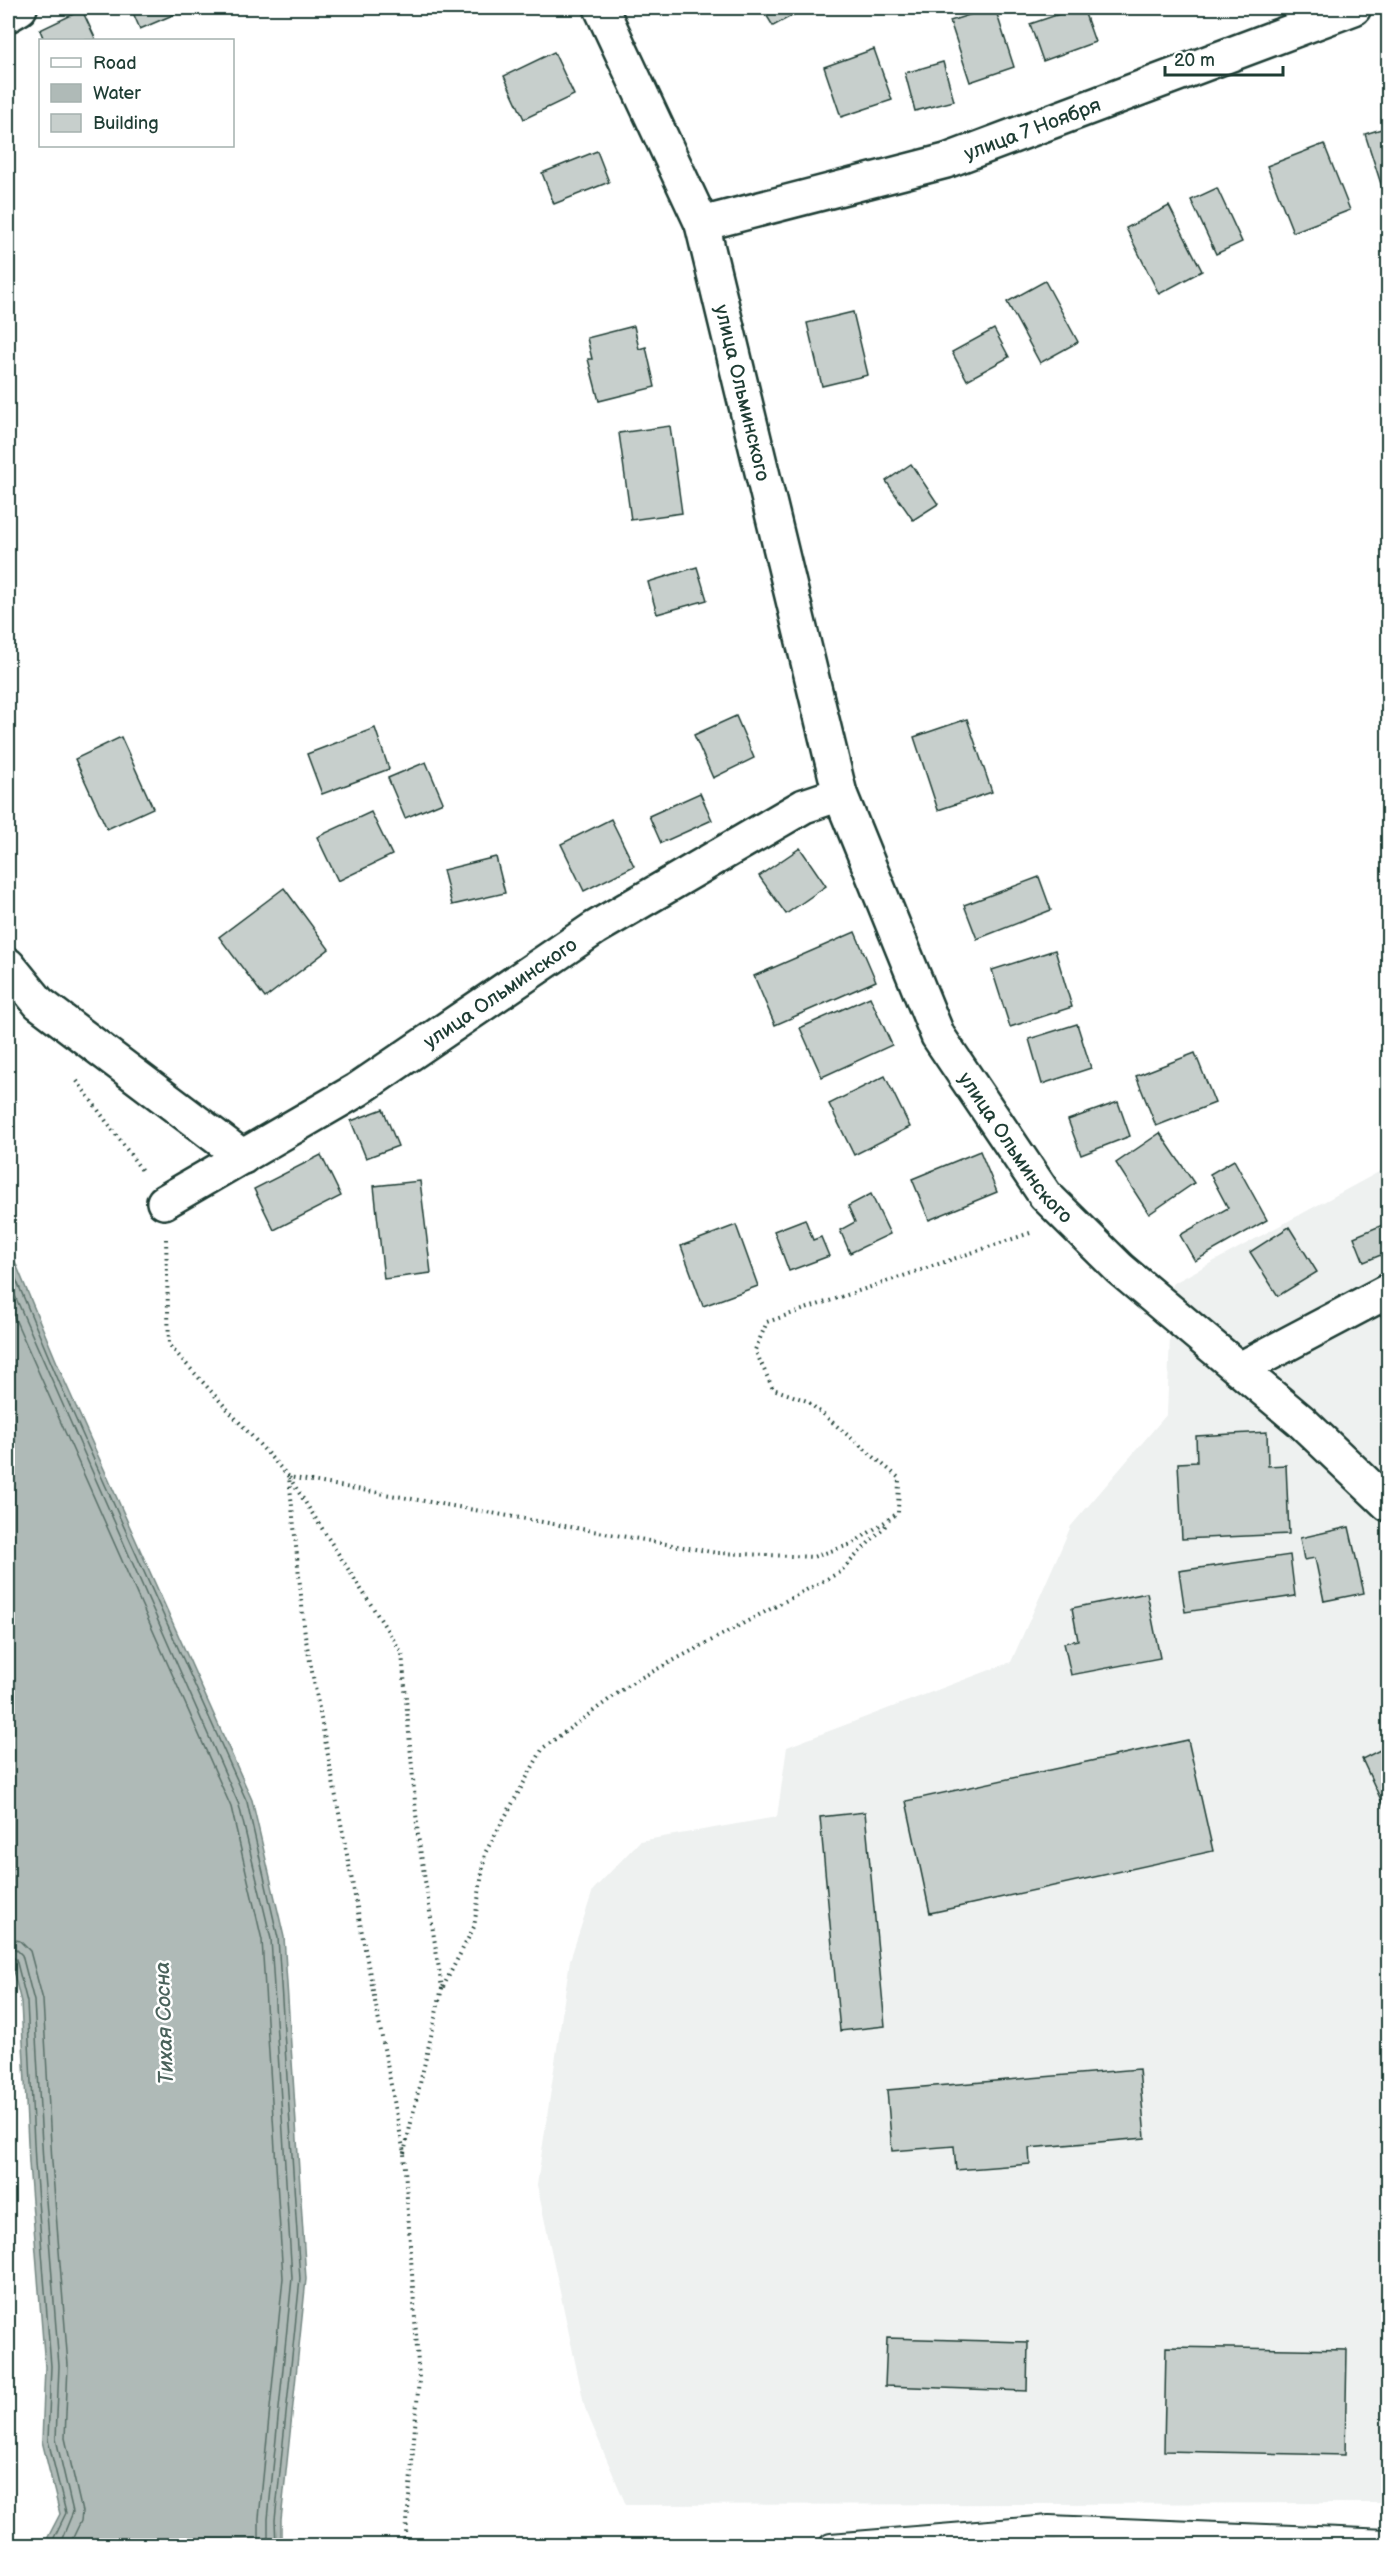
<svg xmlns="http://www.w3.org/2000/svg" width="1396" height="2553" font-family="'Balsamiq Sans',sans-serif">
<rect width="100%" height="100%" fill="#fff"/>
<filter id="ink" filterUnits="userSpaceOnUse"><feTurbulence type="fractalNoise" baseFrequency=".0167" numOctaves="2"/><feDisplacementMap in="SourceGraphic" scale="12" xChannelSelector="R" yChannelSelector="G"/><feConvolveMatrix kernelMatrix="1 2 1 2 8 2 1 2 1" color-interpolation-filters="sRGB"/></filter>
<g filter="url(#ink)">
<polygon fill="#eef1f0" points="1388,1167 1388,2503 626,2505 585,2408 537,2185 570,1960 593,1890 640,1841 777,1817 787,1747 1011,1662 1071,1526 1167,1414 1172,1284"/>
<polygon fill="#afbab7" stroke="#758883" stroke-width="1.5" points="8,1245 65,1382 252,1800 284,1937 306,2279 281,2520 281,2545 44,2545 60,2514 42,2441 45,2367 29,2163 21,2002 8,1950"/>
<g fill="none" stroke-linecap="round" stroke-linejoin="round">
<g stroke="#596f68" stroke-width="1.5">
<polyline points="8,1260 60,1384 247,1802 278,1938 300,2279 275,2520 276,2546"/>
<polyline points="8,1280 239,1805 271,1939 292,2278 268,2519 268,2546"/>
<polyline points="8,1303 231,1807 262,1940 283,2278 259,2518 259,2546"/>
<polyline points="8,1938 20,1941 30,1951 43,2000 52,2162 68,2365 65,2438 82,2512 81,2521 69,2546"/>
<polyline points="8,1947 16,1949 22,1955 34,2001 43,2162 59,2366 56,2439 73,2512 59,2546"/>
<polyline points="8,1955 16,1959 27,2002 35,2163 51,2366 48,2440 66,2513 50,2546"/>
</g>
</g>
<g fill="#c7cfcc" stroke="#1f3d34" stroke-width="1.5">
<polygon points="131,8 172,8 175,14 140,29"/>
<polygon points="762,8 806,8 773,26"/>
<polygon points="991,8 995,8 1014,67 970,82 950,21"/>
<polygon points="1077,8 1083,8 1095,42 1043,61 1030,24"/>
<polygon points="82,10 96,40 44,40 40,30"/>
<polygon points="874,49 892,100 841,117 824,67"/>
<polygon points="554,52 574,95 524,119 504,76"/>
<polygon points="943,62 954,101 915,111 905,73"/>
<polygon points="1388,127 1388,185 1382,187 1365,134"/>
<polygon points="1324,144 1350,210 1293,232 1267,166"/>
<polygon points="597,151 609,182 554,204 542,173"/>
<polygon points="1217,188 1242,242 1216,254 1191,200"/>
<polygon points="1169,206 1202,271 1159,294 1126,228"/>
<polygon points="1045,281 1078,342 1040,363 1007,302"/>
<polygon points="853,312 868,375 822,386 807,323"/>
<polygon points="634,326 639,349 646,347 655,387 599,401 588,359 592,359 587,338"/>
<polygon points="994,329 1009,357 967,380 952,352"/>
<polygon points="670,426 682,513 631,520 619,433"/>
<polygon points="911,464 938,504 913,520 886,481"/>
<polygon points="697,567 707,600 657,614 648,582"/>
<polygon points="736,716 754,758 713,778 694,735"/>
<polygon points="967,719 992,792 938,810 914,737"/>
<polygon points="375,728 389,769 322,794 307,754"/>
<polygon points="121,737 153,808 107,829 75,759"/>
<polygon points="426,762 443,802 405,818 388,778"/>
<polygon points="700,793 712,820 661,843 649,816"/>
<polygon points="371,812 392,855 338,881 317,837"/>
<polygon points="611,819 634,866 584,891 561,844"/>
<polygon points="800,848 826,886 786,914 759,876"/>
<polygon points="496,857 505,893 452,905 443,870"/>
<polygon points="1039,877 1051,910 977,939 964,905"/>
<polygon points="284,888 329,949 265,998 219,937"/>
<polygon points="855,932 876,981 775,1025 754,976"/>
<polygon points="1055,950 1072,1007 1010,1027 992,970"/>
<polygon points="870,997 892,1045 822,1077 800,1028"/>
<polygon points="1077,1024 1091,1068 1042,1084 1029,1039"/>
<polygon points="1195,1053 1215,1103 1156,1126 1136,1076"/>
<polygon points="885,1076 910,1127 854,1155 829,1104"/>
<polygon points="1118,1102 1130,1136 1081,1155 1068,1120"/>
<polygon points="383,1109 398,1146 366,1158 351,1121"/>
<polygon points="1160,1133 1194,1183 1149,1214 1116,1163"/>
<polygon points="980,1151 997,1192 929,1220 912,1179"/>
<polygon points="321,1155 341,1196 274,1230 254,1189"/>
<polygon points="1234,1160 1267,1220 1195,1261 1180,1235 1228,1208 1210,1174"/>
<polygon points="420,1181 431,1273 384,1279 374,1186"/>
<polygon points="871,1194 890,1234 850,1253 840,1230 855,1222 848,1206"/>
<polygon points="805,1219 813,1240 821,1237 829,1256 789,1271 774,1231"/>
<polygon points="1387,1223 1388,1252 1364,1262 1354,1237"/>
<polygon points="736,1225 758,1286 703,1306 681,1246"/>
<polygon points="1289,1227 1317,1272 1278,1296 1250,1252"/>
<polygon points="1267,1432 1268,1466 1286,1465 1289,1534 1182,1539 1178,1463 1197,1462 1196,1436"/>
<polygon points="1349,1527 1364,1593 1324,1601 1315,1558 1304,1560 1300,1538"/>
<polygon points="1290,1555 1295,1596 1185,1612 1179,1571"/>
<polygon points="1147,1593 1160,1658 1071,1675 1064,1643 1078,1640 1072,1608"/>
<polygon points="1188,1740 1213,1851 930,1913 906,1801"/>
<polygon points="1388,1746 1388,1815 1362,1759"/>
<polygon points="865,1812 885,2026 840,2031 820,1817"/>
<polygon points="1139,2069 1145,2138 1029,2148 1030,2164 956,2170 954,2146 892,2151 887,2090"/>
<polygon points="887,2338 1028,2342 1027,2391 885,2386"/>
<polygon points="1166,2347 1347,2350 1345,2455 1164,2451"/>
</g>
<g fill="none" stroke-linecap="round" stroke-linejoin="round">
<defs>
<polyline id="lane" points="831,2546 1049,2528 1388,2542"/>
<g id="street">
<polyline points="8,15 20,8"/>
<path id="s1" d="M702 224 946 161 1354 8"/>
<polyline points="8,965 39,1003 243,1157"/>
<path id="s2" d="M164 1202 357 1090 595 928 804 806 840 794"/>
<polyline points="1240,1369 1388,1291"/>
</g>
<g id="secondary">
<path id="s3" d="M601 8 702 224 840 794 938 1036 1045 1195 1120 1269 1301 1421 1388 1504"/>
</g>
</defs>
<use href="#lane" stroke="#1f3d34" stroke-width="28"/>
<use href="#street" stroke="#1f3d34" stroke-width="38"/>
<use href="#secondary" stroke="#1f3d34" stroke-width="38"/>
<g stroke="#1f3d34" stroke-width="4" stroke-dasharray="1.5 4.5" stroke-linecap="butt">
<polyline points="77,1081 143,1172"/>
<polyline points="166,1239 169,1345 289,1477 305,1635 404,2153 419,2379 405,2546"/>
<polyline points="443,1987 474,1927 485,1853 543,1748 633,1682 840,1572 887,1524"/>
<polyline points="404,2153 442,1988 418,1836 402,1653 289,1477 717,1553 813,1557 852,1544 898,1513 899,1478 807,1401 773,1389 755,1350 767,1322 1030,1233"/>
</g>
<use href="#lane" stroke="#fff" stroke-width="24"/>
<use href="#street" stroke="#fff" stroke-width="33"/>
<use href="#secondary" stroke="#fff" stroke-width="33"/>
</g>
</g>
<g text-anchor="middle" stroke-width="5" stroke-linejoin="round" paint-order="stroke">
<g font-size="20" fill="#1f3d34" stroke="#fff">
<text dy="7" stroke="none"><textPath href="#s1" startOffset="344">улица 7 Ноября</textPath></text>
<text dy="7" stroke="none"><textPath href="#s3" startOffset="412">улица Ольминского</textPath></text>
<text dy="7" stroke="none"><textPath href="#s2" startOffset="396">улица Ольминского</textPath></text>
<text dy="7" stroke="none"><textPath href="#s3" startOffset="1222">улица Ольминского</textPath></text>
</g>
<g font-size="21" font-style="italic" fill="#4a625b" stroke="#fff">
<text transform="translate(164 2023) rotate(-92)" y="7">Тихая Сосна</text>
</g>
</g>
<rect width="1396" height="2553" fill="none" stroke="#fff" stroke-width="30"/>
<rect x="15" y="15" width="1366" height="2523" fill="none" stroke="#1f3d34" stroke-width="2" filter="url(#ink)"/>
<rect x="39" y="39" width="195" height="108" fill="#ffffff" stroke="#a5b1ae" stroke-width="1.5"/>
<rect x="51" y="58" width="30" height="9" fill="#ffffff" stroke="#a5b1ae" stroke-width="1.5"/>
<text x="93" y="69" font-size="18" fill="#1f3d34">Road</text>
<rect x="51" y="84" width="30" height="18" fill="#afbab7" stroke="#a5b1ae" stroke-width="1.5"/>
<text x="93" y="99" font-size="18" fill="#1f3d34">Water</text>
<rect x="51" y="114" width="30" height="18" fill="#c7cfcc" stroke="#a5b1ae" stroke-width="1.5"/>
<text x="93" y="129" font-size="18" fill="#1f3d34">Building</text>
<path d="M1165 66v9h118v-9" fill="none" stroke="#1f3d34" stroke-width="3"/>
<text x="1174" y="66" font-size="18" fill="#1f3d34" stroke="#ffffff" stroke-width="4.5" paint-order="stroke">20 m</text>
</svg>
